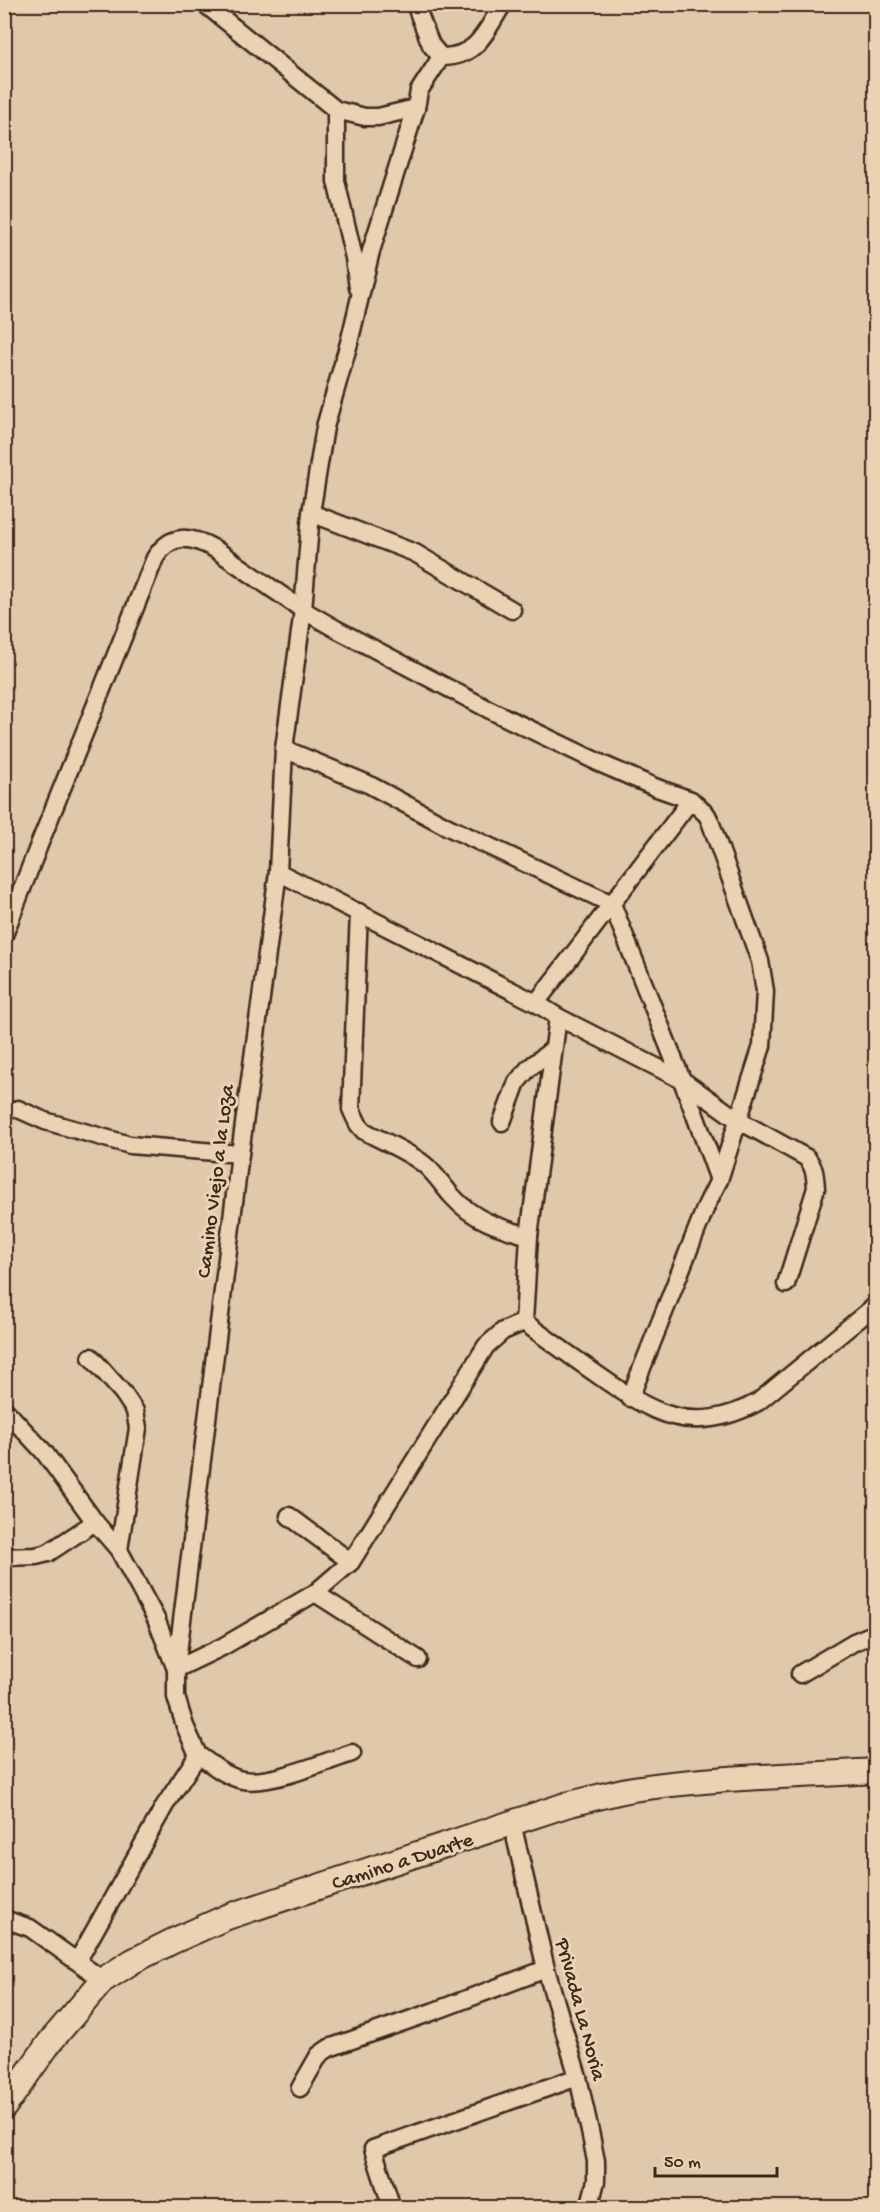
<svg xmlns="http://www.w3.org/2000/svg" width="880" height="2212" font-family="'Gochi Hand',sans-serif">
<rect width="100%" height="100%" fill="#e0c8aa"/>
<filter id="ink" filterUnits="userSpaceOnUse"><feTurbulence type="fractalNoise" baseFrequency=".0167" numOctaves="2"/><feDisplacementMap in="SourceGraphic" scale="12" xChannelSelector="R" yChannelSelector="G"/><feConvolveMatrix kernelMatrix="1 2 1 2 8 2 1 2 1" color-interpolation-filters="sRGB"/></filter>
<g filter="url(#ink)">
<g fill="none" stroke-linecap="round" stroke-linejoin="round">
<defs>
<g id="street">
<polyline points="205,4 336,110 365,117 378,117 416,108"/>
<polyline points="415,4 431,45 441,57"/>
<polyline points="336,110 336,181 354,258 358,288"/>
<polyline points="311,513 415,553 512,610"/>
<polyline points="284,749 368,784 448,827 612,904 682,1080 719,1180"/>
<path d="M278 872 536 1003 558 1017 682 1080 738 1120 807 1158C815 1168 815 1175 816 1188L786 1284"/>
<path d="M359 912 351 1109 358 1124 364 1131C383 1141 404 1150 421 1162 434 1171 442 1185 452 1196 473 1220 500 1228 529 1236"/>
<path d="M4 935 39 845 155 558C171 532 191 536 215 549L303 610 336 629 488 709 604 765 657 788 691 800 707 815 710 821 760 961 765 991 762 1046 719 1180 707 1204 630 1398"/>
<polyline points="536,1003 691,800"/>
<polyline points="18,1109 45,1121 130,1145 240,1154"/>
<polyline points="502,1122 517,1082 529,1068 553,1049"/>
<path d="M524 1322C547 1339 571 1356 595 1373 652 1413 691 1438 758 1402L876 1305"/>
<polyline points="91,1357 123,1393 135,1411 138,1428 119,1550"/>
<polyline points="4,1409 44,1452 95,1522 119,1550 156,1619 176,1669 222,1647 315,1593 351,1562 486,1346 503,1331 524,1322 529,1236 558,1017"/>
<polyline points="289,1516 351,1562"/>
<polyline points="4,1557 36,1556 48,1553 95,1522"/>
<polyline points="315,1593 418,1659"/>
<polyline points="800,1674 854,1642 876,1633"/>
<path d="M198 1755 185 1726 176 1697V1669L240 1154 278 872 284 749 303 610 311 513 325 427 349 343 371 251 416 108 419 91 441 57C478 57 485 32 503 4"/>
<path d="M198 1755C212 1764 226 1777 243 1780 271 1785 324 1762 352 1753"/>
<polyline points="512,1823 546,1969 578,2077 591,2136 596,2161 596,2181 589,2208"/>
<polyline points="4,1919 30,1928 103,1980"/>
<polyline points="78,1960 165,1805 198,1755"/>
<polyline points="300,2088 319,2055 329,2048 432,2012 546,1969"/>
<polyline points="392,2208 373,2149 578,2077"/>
</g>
<path id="secondary" d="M4 2107 50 2042 103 1980 133 1961 173 1941 227 1917 566 1805C588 1800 610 1793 633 1789 713 1777 795 1776 876 1771"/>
</defs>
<use href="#street" stroke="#3b2a1e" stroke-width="21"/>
<use href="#secondary" stroke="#3b2a1e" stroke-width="28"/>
<use href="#street" stroke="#ebd2b3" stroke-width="16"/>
<use href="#secondary" stroke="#ebd2b3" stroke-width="24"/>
</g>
</g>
<g text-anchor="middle" stroke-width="6" stroke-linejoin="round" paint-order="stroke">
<g font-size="21" fill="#3b2a1e" stroke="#ebd2b3">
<text transform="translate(214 1181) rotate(-83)" y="7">Camino Viejo a la Loza</text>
<text transform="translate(402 1860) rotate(-18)" y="7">Camino a Duarte</text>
<text transform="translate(582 2009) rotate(75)" y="7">Privada La Noria</text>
</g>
</g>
<rect width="880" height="2212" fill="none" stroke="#ebd2b3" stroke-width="24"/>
<rect x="12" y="12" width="856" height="2188" fill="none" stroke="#3b2a1e" stroke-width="2" filter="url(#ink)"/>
<path d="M655 2167v9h122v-9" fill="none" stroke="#3b2a1e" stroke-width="3"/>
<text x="664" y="2167" font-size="18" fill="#3b2a1e" stroke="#ebd2b3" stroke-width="4.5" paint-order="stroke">50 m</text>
</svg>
